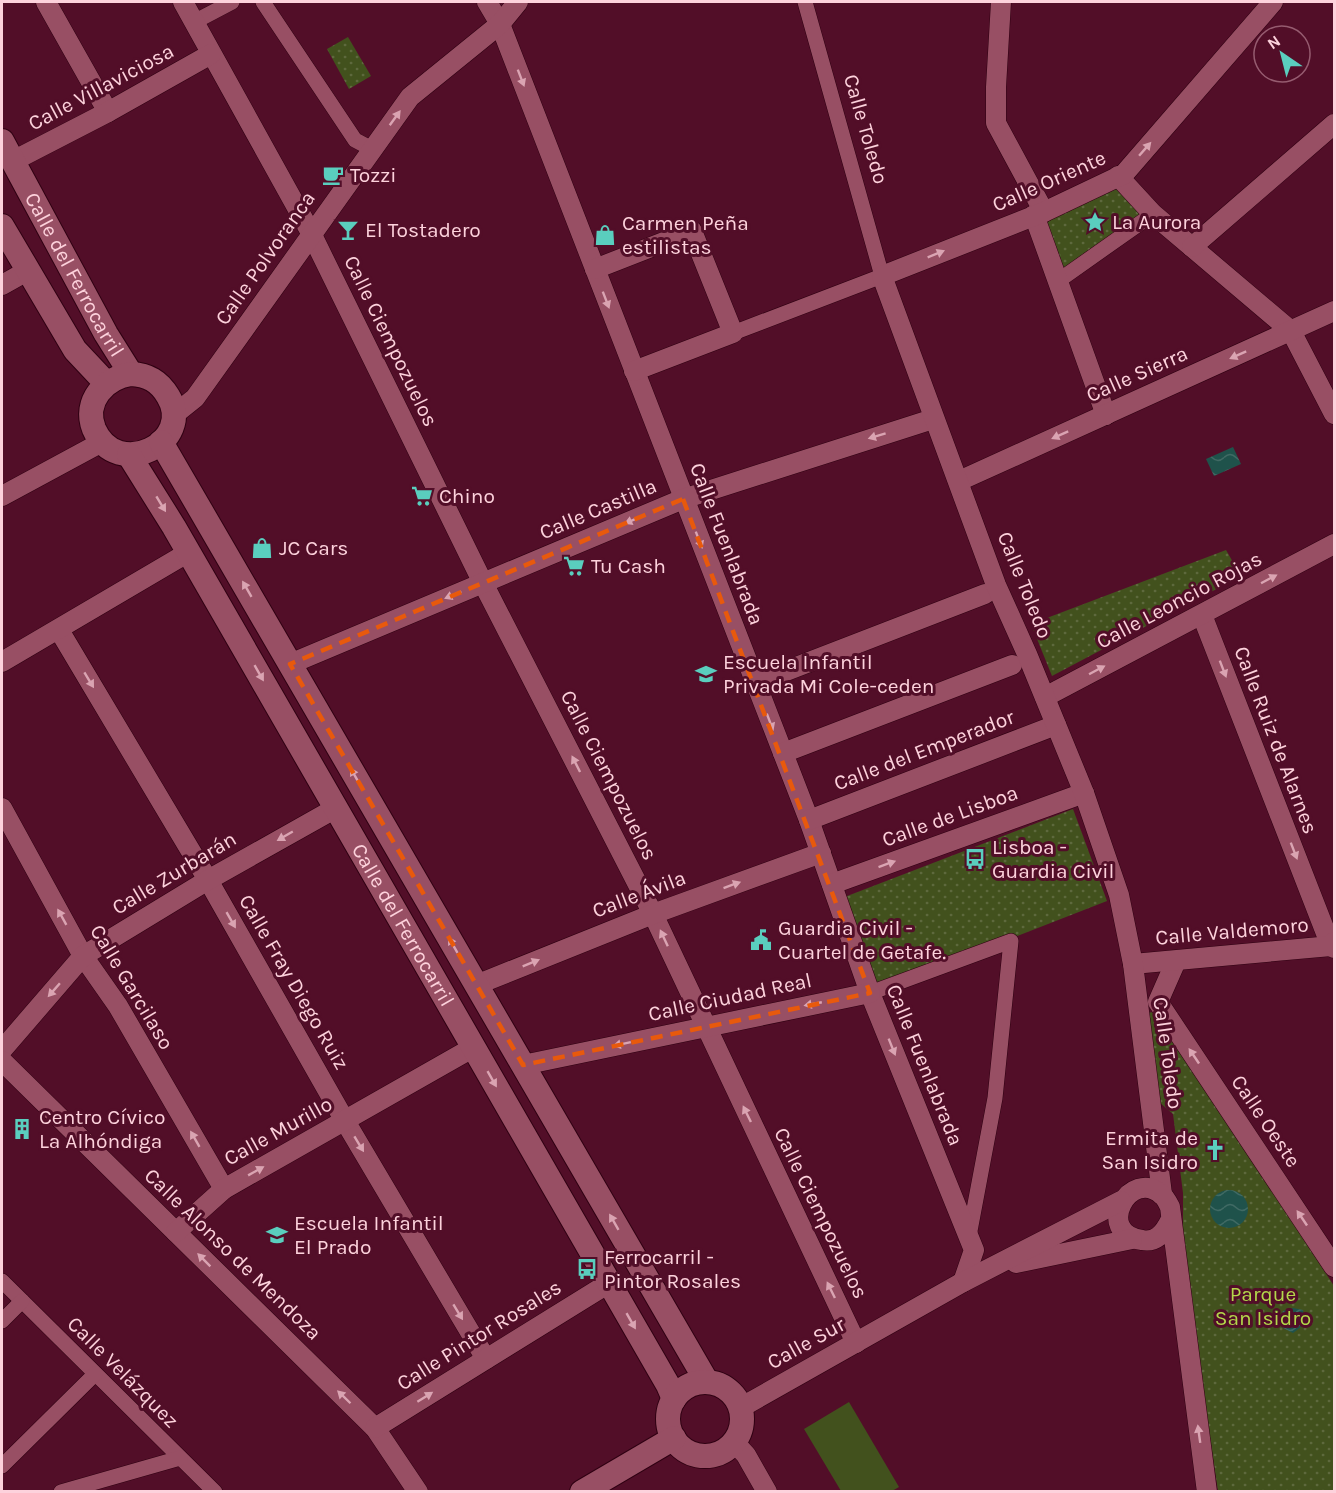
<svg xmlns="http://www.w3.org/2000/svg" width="1336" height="1493" font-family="Karla,sans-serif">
<defs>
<pattern id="green-dots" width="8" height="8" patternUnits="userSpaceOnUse" patternTransform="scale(1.5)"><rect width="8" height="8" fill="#42511d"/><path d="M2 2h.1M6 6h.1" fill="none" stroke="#5e693d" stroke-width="1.8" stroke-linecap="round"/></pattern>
<pattern id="water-waves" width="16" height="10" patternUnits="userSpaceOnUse" patternTransform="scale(1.5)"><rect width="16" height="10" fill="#1f524b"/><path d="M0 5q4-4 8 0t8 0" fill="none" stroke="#406a64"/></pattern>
</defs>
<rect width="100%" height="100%" fill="#520e28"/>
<g fill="url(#green-dots)">
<polygon points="348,37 371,76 349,89 327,49"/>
<polygon points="1121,185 1147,218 1065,276 1047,222 1061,209"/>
<polygon points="1226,550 1241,576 1052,676 1031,624"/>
<polygon points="1073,809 1107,901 876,991 842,898"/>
<polygon points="1157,1012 1334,1286 1334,1491 1218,1491 1183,1257 1183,1193 1173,1114 1159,1102 1142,1013"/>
</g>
<polygon fill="#42511d" points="849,1402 899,1487 892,1491 841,1491 804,1429"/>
<g fill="url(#water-waves)">
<polygon points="1233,447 1241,464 1214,476 1206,459"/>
<circle cx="1229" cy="1209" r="19"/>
<path d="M1293 1308 1303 1310C1306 1322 1303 1326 1293 1333L1283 1328 1280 1318 1283 1311Z"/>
</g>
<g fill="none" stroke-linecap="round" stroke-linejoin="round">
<defs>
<g id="pedestrian">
<polyline points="263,2 355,140 372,149"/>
<polyline points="194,22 232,2"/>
<polyline points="1058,281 1153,214"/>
<polyline points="733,333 882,276 805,2"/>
<polyline points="870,993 1011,941 995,1098 969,1236"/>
<polyline points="2,1281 215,1492"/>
<polyline points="2,1321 22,1301"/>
<polyline points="2,1466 95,1374"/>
<polyline points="61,1492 180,1458"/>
</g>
<g id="minor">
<polyline points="46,2 108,112"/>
<polyline points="183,2 311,233 483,583 653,914 856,1343"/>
<polyline points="487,2 500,24 809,820 870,993 974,1250 963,1282"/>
<polyline points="1001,2 996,87 996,123 1044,212"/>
<polyline points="13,161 108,112 211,54"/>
<polyline points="1118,176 1153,214 1291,331 1334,414"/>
<polyline points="1034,215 1106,415"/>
<polyline points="1192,247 1334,124"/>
<polyline points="595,269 692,231 733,333 634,371"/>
<polyline points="2,285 27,271"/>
<polyline points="175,414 195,398 410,97 500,24 518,2"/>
<polyline points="959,481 1334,311"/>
<polyline points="2,496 102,442"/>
<polyline points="1202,615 1331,946 1334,948"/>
<polyline points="59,630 208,880 345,1121 486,1359"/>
<polyline points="2,662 189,552"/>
<polyline points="290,664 683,499 933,419"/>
<polyline points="755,683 985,594"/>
<polyline points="1045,697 1334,544"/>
<polyline points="783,753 1012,665"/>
<polyline points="2,808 83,956 118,1006 224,1189"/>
<polyline points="809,820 1056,725"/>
<polyline points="832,884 1084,793"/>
<polyline points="1176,961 1158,1002 1334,1267"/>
<polyline points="1133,964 1331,946 1334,942"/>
<polyline points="476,985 653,914 821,853"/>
<polyline points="2,1050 83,956 208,880 336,808"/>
<polyline points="2,1061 375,1428 418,1492"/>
<polyline points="523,1065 870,993"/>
<polyline points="1162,1194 1133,964 1119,895 1084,793 1027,654 996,585 882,276 1044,212 1124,174 1273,2"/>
<path d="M1170 1221C1164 1233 1156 1243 1142 1240 1093 1233 1130 1166 1162 1195 1165 1197 1168 1203 1170 1207L1207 1492"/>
<polyline points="176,1232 224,1189 474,1047"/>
<polyline points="1016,1263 1132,1239"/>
<polyline points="740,1408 963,1282 1121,1201"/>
<polyline points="375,1428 609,1283"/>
<polyline points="734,1442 746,1455 767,1492"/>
</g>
<g id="tertiary">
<path id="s1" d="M2 141 106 334 131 374"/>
<polyline points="2,226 75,350 106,383"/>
<path d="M131 374C148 375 159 381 168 396 196 442 117 482 94 429 83 401 105 378 131 374Z"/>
<polyline points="161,442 707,1382"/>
<path id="s2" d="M129 455 174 527 668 1385 674 1399"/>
<circle cx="705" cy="1419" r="37"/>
<polyline points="582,1492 674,1438"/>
</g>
</defs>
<use href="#pedestrian" stroke="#2f0012" stroke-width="16"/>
<use href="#minor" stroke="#2f0012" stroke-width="21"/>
<use href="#tertiary" stroke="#2f0012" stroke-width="26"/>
<use href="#pedestrian" stroke="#984f64" stroke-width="15"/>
<use href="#minor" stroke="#984f64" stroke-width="20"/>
<use href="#tertiary" stroke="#984f64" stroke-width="24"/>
</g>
<defs><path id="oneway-solid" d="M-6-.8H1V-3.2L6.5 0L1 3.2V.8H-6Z" transform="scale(1.5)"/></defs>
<g fill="#daa4b2">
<use href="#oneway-solid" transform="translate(521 78) rotate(69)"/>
<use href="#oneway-solid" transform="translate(395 118) rotate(-54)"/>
<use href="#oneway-solid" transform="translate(1145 149) rotate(-49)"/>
<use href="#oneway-solid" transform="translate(936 254) rotate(-22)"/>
<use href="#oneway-solid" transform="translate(606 300) rotate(69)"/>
<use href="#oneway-solid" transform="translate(1238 355) rotate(156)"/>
<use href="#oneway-solid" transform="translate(1060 435) rotate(156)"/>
<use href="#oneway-solid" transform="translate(877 436) rotate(163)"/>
<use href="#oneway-solid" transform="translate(161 504) rotate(59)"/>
<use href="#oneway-solid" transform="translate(633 520) rotate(157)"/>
<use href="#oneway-solid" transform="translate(699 540) rotate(69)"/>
<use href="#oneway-solid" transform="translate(1269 579) rotate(-28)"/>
<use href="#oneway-solid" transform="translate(247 589) rotate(-120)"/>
<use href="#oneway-solid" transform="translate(453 595) rotate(157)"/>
<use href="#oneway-solid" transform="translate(1223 669) rotate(69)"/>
<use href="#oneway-solid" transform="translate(1097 670) rotate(-28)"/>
<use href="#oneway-solid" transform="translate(259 673) rotate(60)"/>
<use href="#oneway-solid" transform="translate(89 680) rotate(59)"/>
<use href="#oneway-solid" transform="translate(770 722) rotate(69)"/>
<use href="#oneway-solid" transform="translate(576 764) rotate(-117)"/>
<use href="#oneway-solid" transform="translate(355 776) rotate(-120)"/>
<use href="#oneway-solid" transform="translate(285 836) rotate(150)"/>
<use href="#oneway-solid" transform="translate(1294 851) rotate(69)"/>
<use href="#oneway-solid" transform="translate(887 864) rotate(-20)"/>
<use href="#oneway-solid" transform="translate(732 885) rotate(-20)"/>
<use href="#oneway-solid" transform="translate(62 917) rotate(-119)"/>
<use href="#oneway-solid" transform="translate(231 920) rotate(60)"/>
<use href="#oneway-solid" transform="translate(664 938) rotate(-115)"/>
<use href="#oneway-solid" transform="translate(453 945) rotate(-120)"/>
<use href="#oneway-solid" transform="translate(531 963) rotate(-22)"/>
<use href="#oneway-solid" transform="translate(54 990) rotate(131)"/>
<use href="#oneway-solid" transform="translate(813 1004) rotate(169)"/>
<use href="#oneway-solid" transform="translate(622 1044) rotate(168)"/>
<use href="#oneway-solid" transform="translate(892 1047) rotate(68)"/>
<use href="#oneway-solid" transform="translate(1194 1056) rotate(-124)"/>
<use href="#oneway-solid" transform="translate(492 1079) rotate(60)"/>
<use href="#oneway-solid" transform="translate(747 1114) rotate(-116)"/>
<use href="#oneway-solid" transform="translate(195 1139) rotate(-120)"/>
<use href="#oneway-solid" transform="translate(359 1144) rotate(59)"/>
<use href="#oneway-solid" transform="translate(256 1171) rotate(-29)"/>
<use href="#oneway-solid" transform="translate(1302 1218) rotate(-124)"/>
<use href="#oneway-solid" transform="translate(614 1222) rotate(-120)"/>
<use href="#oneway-solid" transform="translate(204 1260) rotate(-135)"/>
<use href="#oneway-solid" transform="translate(831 1290) rotate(-116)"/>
<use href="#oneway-solid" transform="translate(458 1312) rotate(59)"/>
<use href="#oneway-solid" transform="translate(631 1321) rotate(60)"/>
<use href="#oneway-solid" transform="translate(344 1397) rotate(-136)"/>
<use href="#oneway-solid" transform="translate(425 1397) rotate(-32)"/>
<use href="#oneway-solid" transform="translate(1199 1434) rotate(-98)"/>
</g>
<path fill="none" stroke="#e8590c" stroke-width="4.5" stroke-dasharray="12 8" stroke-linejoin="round" d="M683 499 870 993 523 1065 290 664Z"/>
<defs>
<symbol id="cafe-bare" viewBox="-9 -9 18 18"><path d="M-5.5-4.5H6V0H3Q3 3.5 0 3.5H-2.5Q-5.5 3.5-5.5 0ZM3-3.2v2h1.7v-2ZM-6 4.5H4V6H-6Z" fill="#5acebe" stroke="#520e28" stroke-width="2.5" paint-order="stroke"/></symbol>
<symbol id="sight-bare" viewBox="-9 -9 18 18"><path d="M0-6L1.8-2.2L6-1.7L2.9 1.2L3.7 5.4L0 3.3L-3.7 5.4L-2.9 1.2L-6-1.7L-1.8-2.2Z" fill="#5acebe" stroke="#520e28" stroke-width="2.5" paint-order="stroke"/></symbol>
<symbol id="bar-bare" viewBox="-9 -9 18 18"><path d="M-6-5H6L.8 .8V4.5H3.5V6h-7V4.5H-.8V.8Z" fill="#5acebe" stroke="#520e28" stroke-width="2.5" paint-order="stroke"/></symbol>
<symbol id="shop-bare" viewBox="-9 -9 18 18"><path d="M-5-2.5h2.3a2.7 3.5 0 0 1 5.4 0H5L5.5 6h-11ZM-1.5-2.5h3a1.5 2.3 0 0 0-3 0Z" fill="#5acebe" stroke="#520e28" stroke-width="2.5" paint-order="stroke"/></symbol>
<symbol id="supermarket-bare" viewBox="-9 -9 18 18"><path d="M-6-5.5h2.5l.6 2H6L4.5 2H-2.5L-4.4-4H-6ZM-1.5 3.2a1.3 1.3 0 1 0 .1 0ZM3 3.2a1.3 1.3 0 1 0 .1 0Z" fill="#5acebe" stroke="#520e28" stroke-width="2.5" paint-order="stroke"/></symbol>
<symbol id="school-bare" viewBox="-9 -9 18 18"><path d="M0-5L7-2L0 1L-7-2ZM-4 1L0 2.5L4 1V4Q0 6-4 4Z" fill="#5acebe" stroke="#520e28" stroke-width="2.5" paint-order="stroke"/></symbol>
<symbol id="bus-bare" viewBox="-9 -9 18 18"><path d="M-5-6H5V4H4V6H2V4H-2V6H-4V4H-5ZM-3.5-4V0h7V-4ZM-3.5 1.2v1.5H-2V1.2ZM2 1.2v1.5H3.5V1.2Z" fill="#5acebe" stroke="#520e28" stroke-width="2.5" paint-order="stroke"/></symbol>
<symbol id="civic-bare" viewBox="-9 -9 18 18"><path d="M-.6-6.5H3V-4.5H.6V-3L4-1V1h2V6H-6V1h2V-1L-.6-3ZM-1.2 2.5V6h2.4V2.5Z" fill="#5acebe" stroke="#520e28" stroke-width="2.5" paint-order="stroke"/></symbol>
<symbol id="building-bare" viewBox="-9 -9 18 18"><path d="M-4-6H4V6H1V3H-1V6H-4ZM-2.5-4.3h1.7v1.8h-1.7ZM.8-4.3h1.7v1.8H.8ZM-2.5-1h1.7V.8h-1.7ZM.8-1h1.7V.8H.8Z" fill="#5acebe" stroke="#520e28" stroke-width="2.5" paint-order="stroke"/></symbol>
<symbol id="church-bare" viewBox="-9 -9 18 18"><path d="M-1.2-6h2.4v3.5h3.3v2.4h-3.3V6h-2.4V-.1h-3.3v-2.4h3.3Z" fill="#5acebe" stroke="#520e28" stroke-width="2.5" paint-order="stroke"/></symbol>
</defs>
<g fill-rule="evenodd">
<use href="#cafe-bare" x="318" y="160" width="30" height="30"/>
<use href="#sight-bare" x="1080" y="207" width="30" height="30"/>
<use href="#bar-bare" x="333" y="215" width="30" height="30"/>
<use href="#shop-bare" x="590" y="220" width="30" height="30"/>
<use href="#supermarket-bare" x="407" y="481" width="30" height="30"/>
<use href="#shop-bare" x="247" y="533" width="30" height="30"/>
<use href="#supermarket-bare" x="559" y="551" width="30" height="30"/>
<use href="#school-bare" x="691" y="659" width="30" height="30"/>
<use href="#bus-bare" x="960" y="844" width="30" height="30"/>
<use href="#civic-bare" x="746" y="925" width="30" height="30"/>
<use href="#building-bare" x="7" y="1114" width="30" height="30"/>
<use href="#church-bare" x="1200" y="1135" width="30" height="30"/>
<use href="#school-bare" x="262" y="1220" width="30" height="30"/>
<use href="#bus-bare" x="572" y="1254" width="30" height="30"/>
</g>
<g text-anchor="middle" stroke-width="6" stroke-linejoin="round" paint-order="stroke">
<g font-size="21" fill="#fdd2dc" stroke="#520e28">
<text transform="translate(101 87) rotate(-28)" y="7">Calle Villaviciosa</text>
<text transform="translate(866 129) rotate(74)" y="7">Calle Toledo</text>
<text transform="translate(1049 181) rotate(-24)" y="7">Calle Oriente</text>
<text transform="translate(265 258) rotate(-55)" y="7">Calle Polvoranca</text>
<text dy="7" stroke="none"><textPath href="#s1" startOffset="152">Calle del Ferrocarril</textPath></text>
<text transform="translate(391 341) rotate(64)" y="7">Calle Ciempozuelos</text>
<text transform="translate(1137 374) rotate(-24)" y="7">Calle Sierra</text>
<text transform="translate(598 509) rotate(-23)" y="7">Calle Castilla</text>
<text transform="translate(727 544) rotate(69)" y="7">Calle Fuenlabrada</text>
<text transform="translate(1025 585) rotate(68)" y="7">Calle Toledo</text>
<text transform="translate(1179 600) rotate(-28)" y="7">Calle Leoncio Rojas</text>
<text transform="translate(1276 740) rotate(69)" y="7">Calle Ruiz de Alarnes</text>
<text transform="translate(924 750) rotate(-21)" y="7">Calle del Emperador</text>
<text transform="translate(609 775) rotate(63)" y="7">Calle Ciempozuelos</text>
<text transform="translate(950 816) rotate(-20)" y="7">Calle de Lisboa</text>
<text transform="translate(174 873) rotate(-31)" y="7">Calle Zurbarán</text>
<text transform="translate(639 894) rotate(-21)" y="7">Calle Ávila</text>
<text dy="7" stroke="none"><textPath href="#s2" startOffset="544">Calle del Ferrocarril</textPath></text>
<text transform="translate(1232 931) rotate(-5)" y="7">Calle Valdemoro</text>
<text transform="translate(294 982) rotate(60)" y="7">Calle Fray Diego Ruiz</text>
<text transform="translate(132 987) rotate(59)" y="7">Calle Garcilaso</text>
<text transform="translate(730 997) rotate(-12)" y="7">Calle Ciudad Real</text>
<text transform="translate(1168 1053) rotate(82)" y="7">Calle Toledo</text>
<text transform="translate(925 1065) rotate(68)" y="7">Calle Fuenlabrada</text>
<text transform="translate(1266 1121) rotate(56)" y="7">Calle Oeste</text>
<text transform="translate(278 1131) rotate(-29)" y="7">Calle Murillo</text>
<text transform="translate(821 1213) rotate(64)" y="7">Calle Ciempozuelos</text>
<text transform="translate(233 1254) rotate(44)" y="7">Calle Alonso de Mendoza</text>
<text transform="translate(479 1335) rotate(-32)" y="7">Calle Pintor Rosales</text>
<text transform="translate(806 1343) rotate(-29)" y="7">Calle Sur</text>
<text transform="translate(123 1372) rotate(45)" y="7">Calle Velázquez</text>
</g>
<g font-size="21" fill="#fdd2dc" stroke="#520e28" text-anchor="start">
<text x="350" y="182">Tozzi</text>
<text x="1112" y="229">La Aurora</text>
<text x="622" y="230">Carmen Peña<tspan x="622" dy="24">estilistas</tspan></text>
<text x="365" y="237">El Tostadero</text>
<text x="439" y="503">Chino</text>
<text x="279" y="555">JC Cars</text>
<text x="591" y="573">Tu Cash</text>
<text x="723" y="669">Escuela Infantil<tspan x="723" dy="24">Privada Mi Cole-ceden</tspan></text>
<text x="992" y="854">Lisboa -<tspan x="992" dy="24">Guardia Civil</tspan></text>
<text x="778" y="935">Guardia Civil -<tspan x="778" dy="24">Cuartel de Getafe.</tspan></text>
<text x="39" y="1124">Centro Cívico<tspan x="39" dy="24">La Alhóndiga</tspan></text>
<text x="1198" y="1145" text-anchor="end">Ermita de<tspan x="1198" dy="24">San Isidro</tspan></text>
<text x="294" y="1230">Escuela Infantil<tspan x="294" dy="24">El Prado</tspan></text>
<text x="604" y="1264">Ferrocarril -<tspan x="604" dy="24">Pintor Rosales</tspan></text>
</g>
<g font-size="21" fill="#b3d84b" stroke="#520e28">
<text x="1263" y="1301">Parque<tspan x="1263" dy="24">San Isidro</tspan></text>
</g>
</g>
<rect width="1336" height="1493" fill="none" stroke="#fdd2dc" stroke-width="6"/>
<g transform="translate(1282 54) rotate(325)"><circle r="28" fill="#520e28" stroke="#965c70" stroke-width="1.5"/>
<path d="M0-4.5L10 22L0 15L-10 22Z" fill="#5acebe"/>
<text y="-9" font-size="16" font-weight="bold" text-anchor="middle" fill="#fdd2dc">N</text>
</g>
</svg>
